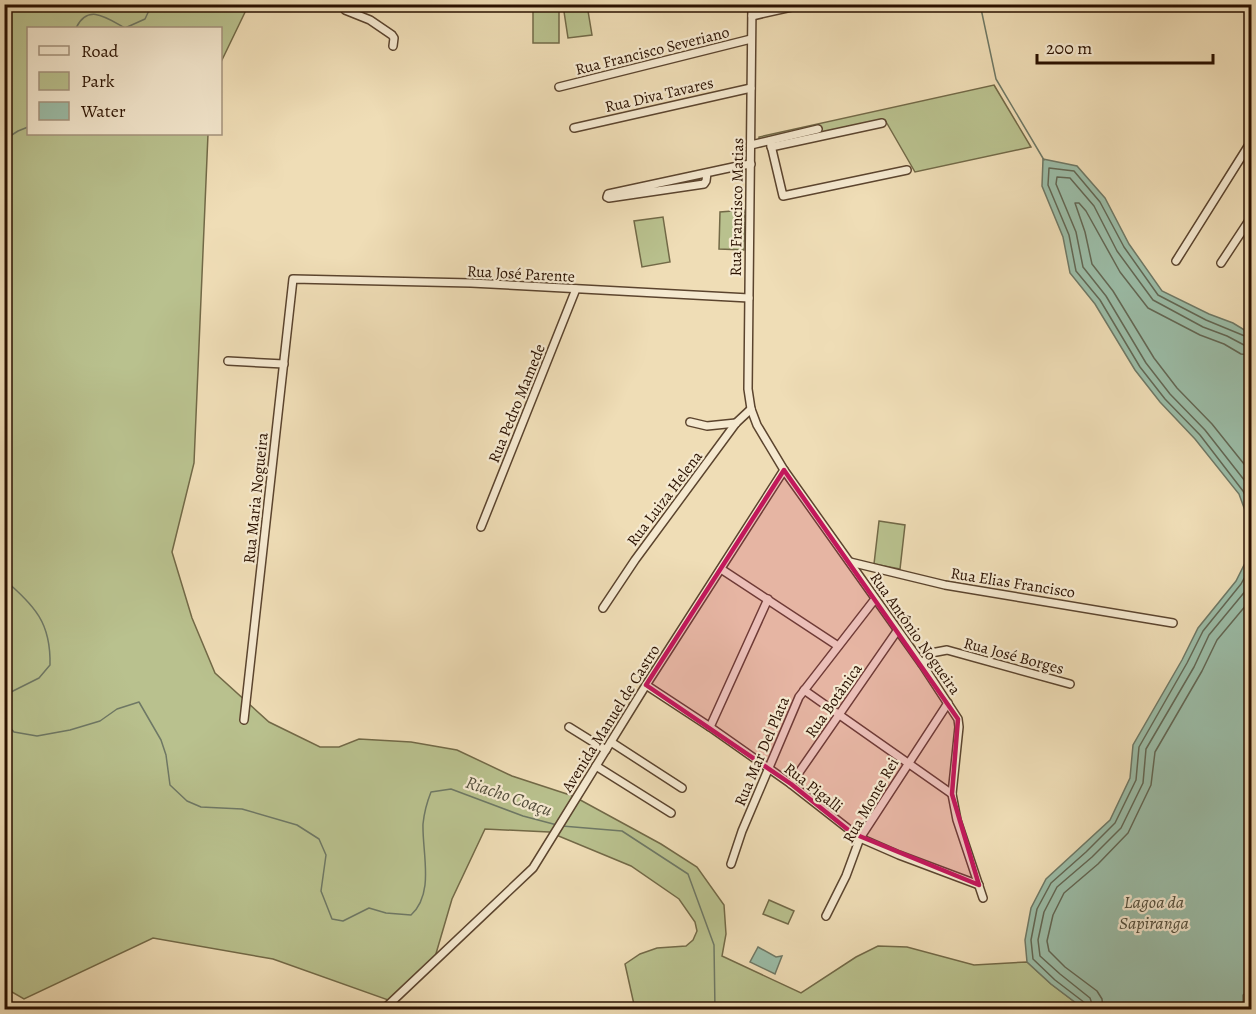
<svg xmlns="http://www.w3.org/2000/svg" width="1256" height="1014" font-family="Alegreya,serif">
<rect width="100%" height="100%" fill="#efddb6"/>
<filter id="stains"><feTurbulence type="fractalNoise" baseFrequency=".00333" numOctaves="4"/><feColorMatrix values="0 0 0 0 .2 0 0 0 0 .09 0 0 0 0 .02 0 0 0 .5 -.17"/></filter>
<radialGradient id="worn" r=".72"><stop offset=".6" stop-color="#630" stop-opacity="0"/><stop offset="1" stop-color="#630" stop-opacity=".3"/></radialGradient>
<g fill="#b9c18e" stroke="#726947" stroke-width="1.5">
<polygon points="249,4 221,62 220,28 28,28 28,134 208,134 194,463 172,552 192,618 215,673 269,722 320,747 339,747 359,739 411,742 457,750 512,776 573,796 661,844 697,867 724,905 726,934 722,956 801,993 856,957 878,946 907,947 974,965 1027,962 1051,984 1084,1009 635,1009 625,964 640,954 657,948 686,946 693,940 697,931 695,922 679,899 631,866 549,832 485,829 452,899 435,957 388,1000 273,959 153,938 24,999 5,988 5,5"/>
<rect x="533" y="5" width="26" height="38"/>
<polygon points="563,5 587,5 592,35 568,38"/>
<polygon points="994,85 1031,147 915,172 885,120 759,147 759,137"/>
<polygon points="745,210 744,250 719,249 720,212"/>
<polygon points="663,217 670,262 642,267 634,221"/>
<polygon points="879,521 905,525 900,569 874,564"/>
<polygon points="769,900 794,911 788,924 763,914"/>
</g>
<g fill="#9bbda8" stroke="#6e7865" stroke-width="1.5">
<polygon points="1043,159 1077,166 1105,198 1129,244 1162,291 1209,314 1233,323 1251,334 1251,527 1239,494 1195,439 1160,402 1135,370 1095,304 1070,273 1063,237 1042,186"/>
<polygon points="1251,542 1251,989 1243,995 1243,1009 1084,1009 1051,984 1027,962 1025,940 1031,908 1046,879 1110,820 1130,778 1133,745 1182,660 1198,628 1236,581 1249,555"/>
<polygon points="758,947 776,957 782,956 775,974 750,962"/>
</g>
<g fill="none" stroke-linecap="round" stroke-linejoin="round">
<g stroke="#626754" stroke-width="1.5">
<polyline points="1252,339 1206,320 1158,295 1124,247 1100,202 1074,171 1049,168 1048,185 1069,235 1076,271 1100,300 1140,367 1165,399 1200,435 1243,491 1252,510"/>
<polyline points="1252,346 1244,345 1227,336 1203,327 1153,300 1117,251 1094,206 1070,178 1057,177 1056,184 1076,232 1083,267 1106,296 1146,363 1170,394 1205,430 1252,490"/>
<polyline points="1252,355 1241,354 1224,344 1200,335 1148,308 1120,272 1086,211 1079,203 1075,203 1085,232 1092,264 1113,291 1154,358 1177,388 1212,424 1252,474"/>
<polyline points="1087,1010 1085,1003 1055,980 1033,959 1031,940 1037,909 1051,883 1086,852 1115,823 1136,780 1139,747 1187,663 1203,631 1241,584 1252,564"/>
<polyline points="1094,1010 1090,998 1060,974 1040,956 1038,940 1044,912 1057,887 1092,857 1121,828 1143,783 1146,749 1194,667 1209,635 1247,589 1252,581"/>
<polyline points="1103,1010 1102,999 1097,991 1065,967 1049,951 1047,941 1053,915 1064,893 1098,864 1128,833 1151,785 1155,752 1202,671 1217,640 1252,598"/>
</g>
<g stroke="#6e7865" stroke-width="1.5">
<polyline points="980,4 996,79 1044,160"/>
<path d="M76 28C88 3 107 18 125 28L145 19 152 4"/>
<polyline points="4,140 18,131 28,127"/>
<path d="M4 579C35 607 51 622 50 665L39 678 5 695 4 699"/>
<path d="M4 721 14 732 37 736 70 730 100 721 117 709 139 702 161 740 166 755 170 785 187 801 201 807 242 809 297 825 319 839 326 855 321 891 332 919 343 921 369 908 386 913 411 915C435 893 422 853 423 824 424 814 427 802 431 792L451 789 523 816 557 825"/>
<polyline points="562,826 622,831 688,874 714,945 715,1010"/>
</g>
<defs>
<g id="minor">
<polyline points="344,4 345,10 370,20 392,35 394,38 393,46"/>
<polyline points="752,4 748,389 751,409 757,425 784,470 922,664 958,719 959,727 952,794 957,820 983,898"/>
<polyline points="752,16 805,4"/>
<polyline points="559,87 751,39"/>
<polyline points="574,128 751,88"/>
<polyline points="770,141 783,196 907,170"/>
<polyline points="751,145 818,129"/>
<polyline points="771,147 882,123"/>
<polyline points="707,173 706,181 704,184 609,198 607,197 608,194 738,166 751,164"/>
<polyline points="1176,261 1252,140"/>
<polyline points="1221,263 1252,216"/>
<polyline points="228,361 284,364"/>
<polyline points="690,422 707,426 736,423"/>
<polyline points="481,527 576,289"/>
<polyline points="850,562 945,585 1173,623"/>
<polyline points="721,569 838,646"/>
<polyline points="603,608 635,560 736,423 751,409"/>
<polyline points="922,664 931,653 947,650 1070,684"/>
<polyline points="646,685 710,727 791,784 860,838 899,855 979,885"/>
<polyline points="804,690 952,794"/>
<polyline points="244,720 293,279 471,283 749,298"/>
<polyline points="569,727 606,750"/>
<polyline points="710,727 768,599"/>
<polyline points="611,742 682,788"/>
<polyline points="596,766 671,813"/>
<polyline points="791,784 897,631"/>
<polyline points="731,864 742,831 799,697 875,599"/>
<polyline points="826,916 846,876 860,838 948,703"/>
<polyline points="383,1010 533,868 646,685 784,470"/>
</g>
</defs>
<use href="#minor" stroke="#5b442e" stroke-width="10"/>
<use href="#minor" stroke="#f5e9d0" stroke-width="7"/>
</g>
<path fill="#c2185b" fill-opacity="0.2" stroke="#c2185b" stroke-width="4.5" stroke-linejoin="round" d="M784 470 958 719 952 794 979 885 852 833 791 784 646 685Z"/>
<g text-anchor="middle" stroke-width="4.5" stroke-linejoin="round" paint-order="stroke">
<g font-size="16" fill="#2a1100" stroke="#f5e9d0">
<text transform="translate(652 50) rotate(-14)" y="6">Rua Francisco Severiano</text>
<text transform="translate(659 94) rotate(-13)" y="6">Rua Diva Tavares</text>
<text transform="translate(736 207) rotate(-89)" y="6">Rua Francisco Matias</text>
<text transform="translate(521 273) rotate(3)" y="6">Rua José Parente</text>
<text transform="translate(516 403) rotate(-68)" y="6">Rua Pedro Mamede</text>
<text transform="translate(255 498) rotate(-84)" y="6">Rua Maria Nogueira</text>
<text transform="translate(664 498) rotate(-53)" y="6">Rua Luiza Helena</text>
<text transform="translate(1013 582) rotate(9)" y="6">Rua Elias Francisco</text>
<text transform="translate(916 633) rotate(55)" y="6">Rua Antônio Nogueira</text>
<text transform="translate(1014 655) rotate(15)" y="6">Rua José Borges</text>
<text transform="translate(833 700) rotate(-55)" y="6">Rua Botânica</text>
<text transform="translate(610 718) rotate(-58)" y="6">Avenida Manuel de Castro</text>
<text transform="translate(761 751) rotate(-67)" y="6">Rua Mar Del Plata</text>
<text transform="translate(814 787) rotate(38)" y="6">Rua Pigalli</text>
<text transform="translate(870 800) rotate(-60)" y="6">Rua Monte Rei</text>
</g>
<g font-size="18" font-style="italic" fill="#524d3b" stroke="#f5e9d0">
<text transform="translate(509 796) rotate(19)" y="6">Riacho Coaçu</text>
<text x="1154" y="908">Lagoa da<tspan x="1154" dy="21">Sapiranga</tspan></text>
</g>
</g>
<rect width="1256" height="1014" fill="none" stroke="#efddb6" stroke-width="24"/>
<rect x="6" y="6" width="1244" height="1002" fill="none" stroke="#2a1100" stroke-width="3"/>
<rect x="12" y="12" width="1232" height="990" fill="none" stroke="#2a1100" stroke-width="1.5"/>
<rect x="27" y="27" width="195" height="108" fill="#f5e9d0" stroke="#a4937d" stroke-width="1.5"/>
<rect x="39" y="46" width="30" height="9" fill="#f5e9d0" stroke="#a4937d" stroke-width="1.5"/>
<text x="81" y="57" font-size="18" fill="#2a1100">Road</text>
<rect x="39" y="72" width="30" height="18" fill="#b9c18e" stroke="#a4937d" stroke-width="1.5"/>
<text x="81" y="87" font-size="18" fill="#2a1100">Park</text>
<rect x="39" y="102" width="30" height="18" fill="#9bbda8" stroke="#a4937d" stroke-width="1.5"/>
<text x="81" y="117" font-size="18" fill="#2a1100">Water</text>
<path d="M1037 54v9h176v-9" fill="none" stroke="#2a1100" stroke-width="3"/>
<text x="1046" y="54" font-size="18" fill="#2a1100" stroke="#f5e9d0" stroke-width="4.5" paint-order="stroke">200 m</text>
<rect width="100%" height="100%" filter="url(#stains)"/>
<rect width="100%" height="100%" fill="url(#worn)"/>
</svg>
